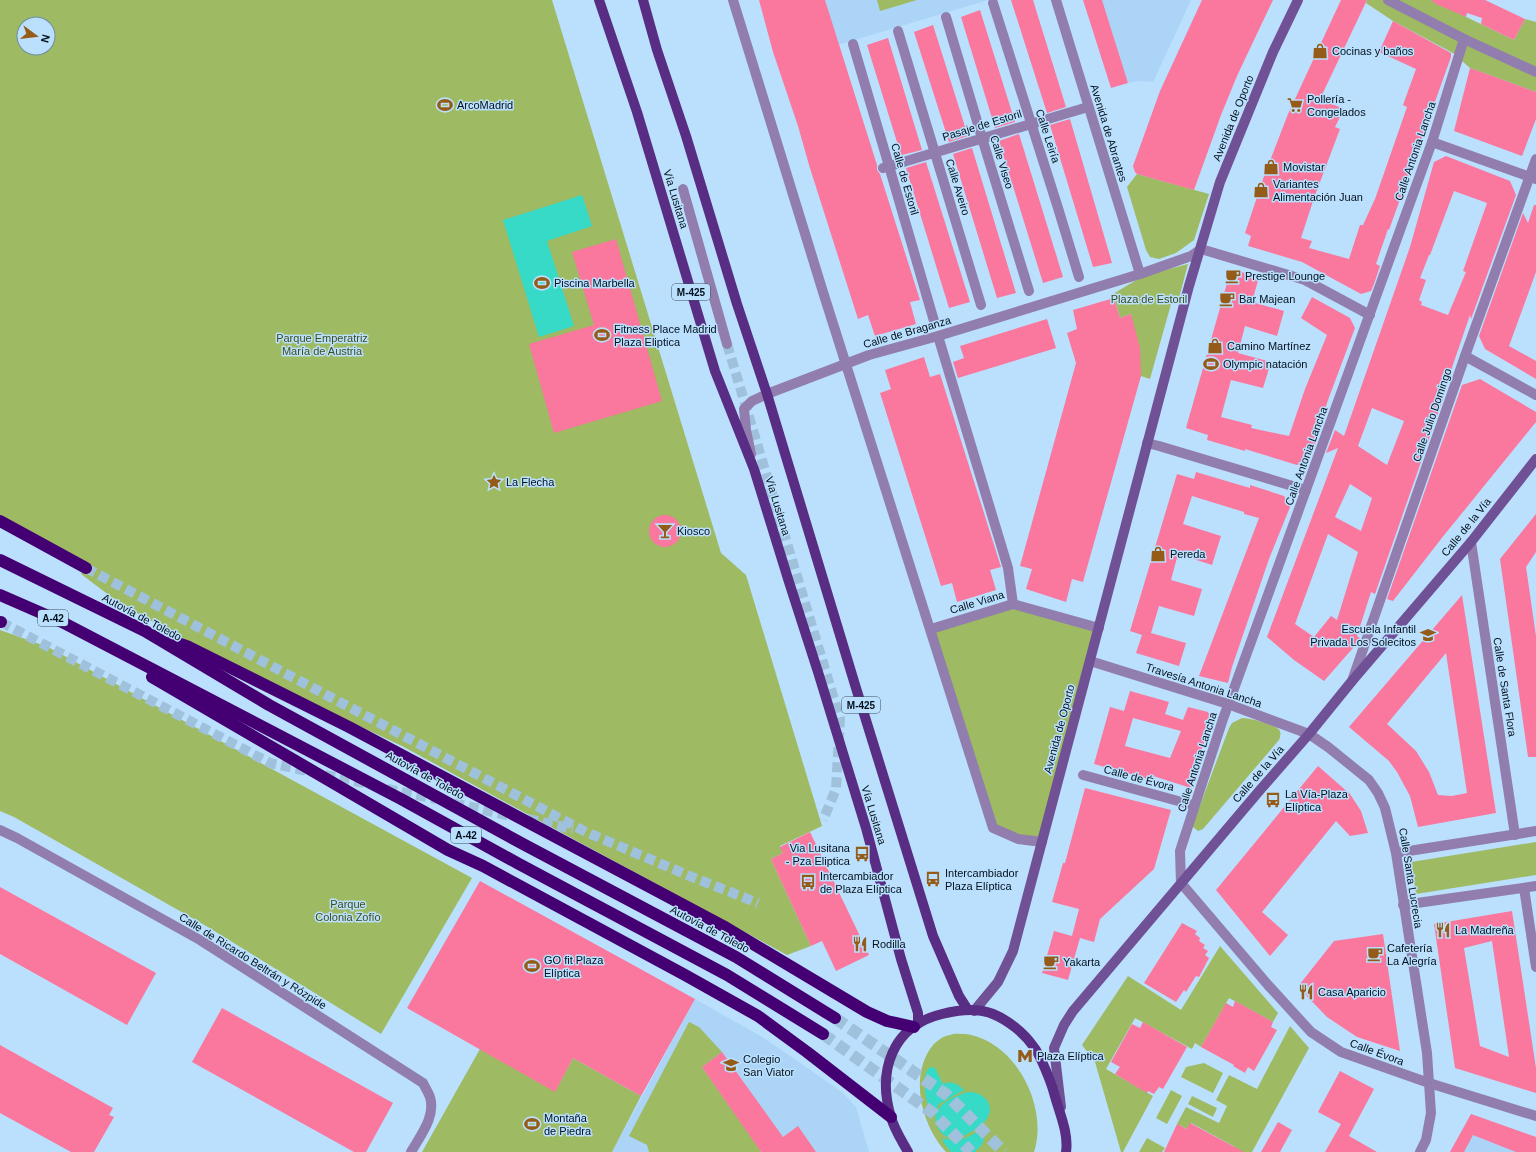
<svg xmlns="http://www.w3.org/2000/svg" width="1536" height="1152" font-family="Arial,sans-serif">
<rect width="100%" height="100%" fill="#bbe0fe"/>
<g fill="#abd4f6">
<polygon points="825,0 988,0 838,45"/>
<polygon points="1102,0 1191,0 1153,82 1139,81 1128,83"/>
<polygon points="695,999 764,1038 842,1092 856,1107 869,1152 612,1152"/>
<polygon points="1471,1114 1536,1137 1536,1152 1450,1152"/>
</g>
<g fill="#9eba63" fill-rule="evenodd">
<path d="M0 0H552L721 553 746 575 822 826 780 846 783 853 771 859 811 946 787 955 402 746 269 684 225 661 122 605 81 574 87 565 0 515ZM24 24H48V48H24Z"/>
<polygon points="877,0 917,0 880,11"/>
<polygon points="1367,0 1431,0 1514,40 1525,19 1536,22 1536,92 1470,68 1453,53 1393,21 1366,3"/>
<polygon points="1137,174 1209,194 1194,240 1176,253 1159,259 1150,257 1146,250 1127,187"/>
<polygon points="1188,264 1179,298 1173,297 1150,379 1141,376 1131,314 1120,318 1113,294 1143,276"/>
<polygon points="1013,604 1099,628 1042,842 993,828 931,629"/>
<polygon points="0,630 48,647 472,878 381,1034 208,927 14,817 0,811"/>
<path d="M1242 718C1249 718 1276 724 1280 731 1281 734 1280 737 1279 740L1203 829 1198 831 1193 827V824L1229 728 1232 723Z"/>
<polygon points="1536,842 1536,875 1416,894 1411,862"/>
<polygon points="1220,946 1278,1013 1273,1022 1229,998 1201,1047 1195,1043 1192,1049 1135,1018 1106,1069 1153,1096 1123,1152 1121,1152 1095,1062 1082,1045 1128,976 1181,1010"/>
<polygon points="689,1022 699,1027 722,1052 702,1067 761,1151 759,1152 649,1152 647,1145 629,1136"/>
<polygon points="1290,1026 1309,1048 1252,1152 1233,1152 1235,1147 1191,1123 1187,1129 1177,1124 1186,1107 1219,1123 1227,1106 1216,1100 1229,1075 1257,1089"/>
<path d="M965 1034C1015 1040 1049 1106 1034 1152H946C924 1128 911 1085 927 1054 932 1045 939 1037 950 1035 954 1033 960 1034 965 1034Z"/>
<polygon points="480,1049 555,1091 573,1058 641,1096 612,1152 422,1152"/>
<polygon points="1204,1063 1223,1073 1213,1093 1181,1077 1186,1067"/>
<polygon points="1171,1090 1182,1096 1167,1124 1156,1118"/>
<polygon points="1192,1096 1217,1108 1213,1117 1188,1104"/>
<polygon points="1147,1138 1165,1148 1162,1152 1139,1152"/>
</g>
<g fill="#37d9c7">
<polygon points="582,195 592,226 547,241 574,326 539,337 503,220"/>
<path d="M930 1067 935 1068 943 1084C952 1080 958 1084 964 1090L939 1104 933 1117 931 1116C927 1103 919 1076 930 1067Z"/>
<path d="M967 1092C983 1091 997 1105 986 1120 980 1128 966 1135 957 1139 941 1140 928 1120 940 1107 945 1100 959 1095 967 1092Z"/>
<path d="M982 1129 983 1130C985 1138 984 1146 976 1150V1152H951L943 1142V1138C961 1143 966 1138 982 1129Z"/>
</g>
<g fill="#fa779d" fill-rule="evenodd">
<polygon points="759,0 825,0 877,165 877,170 880,174 920,300 910,302 916,324 875,336 868,315 858,319 809,165 798,126 773,52"/>
<polygon points="1011,0 1033,0 1066,107 1047,113"/>
<polygon points="1083,0 1102,0 1128,83 1111,88"/>
<polygon points="1202,0 1273,0 1237,76 1221,115 1194,190 1137,174 1135,172 1133,166 1160,91"/>
<polygon points="1341,0 1367,0 1320,99 1344,109 1335,127 1340,129 1314,198 1301,238 1312,241 1309,248 1349,259 1360,225 1363,225 1375,199 1407,107 1403,105 1416,69 1379,52 1393,21 1451,53 1451,57 1389,230 1388,229 1376,264 1380,266 1374,284 1371,291 1361,294 1302,262 1248,246 1251,236 1245,233 1263,179 1288,114"/>
<polygon points="1431,0 1485,0 1525,19 1514,40 1481,24 1482,18 1467,13 1466,17 1434,3 1434,2"/>
<polygon points="980,10 1015,122 995,128 961,17"/>
<polygon points="933,25 968,136 949,142 914,32"/>
<polygon points="888,38 922,150 902,155 901,155 867,45"/>
<polygon points="1470,68 1536,92 1536,119 1522,156 1454,131"/>
<polygon points="1070,119 1112,263 1093,267 1050,125"/>
<polygon points="1019,134 1063,277 1043,283 999,141"/>
<polygon points="972,148 1016,293 997,298 953,154"/>
<path d="M1446 156 1510 181 1516 195 1471 319 1470 315 1444 391 1446 390 1375 594 1371 592 1357 636 1360 638V640L1324 681 1294 660 1267 637 1338 448 1326 453 1335 430 1344 436 1410 247 1434 162ZM1454 191 1487 203 1463 271 1466 272 1448 315 1421 305 1422 302 1419 300 1426 280 1420 278 1429 255H1430ZM1372 408 1404 421 1387 465 1358 446ZM1350 484 1372 498 1361 531 1335 517ZM1328 534 1358 552 1337 620 1331 616 1314 637 1295 624Z"/>
<polygon points="926,162 970,302 949,308 906,168"/>
<polygon points="1534,205 1536,205 1536,272 1509,346 1536,361 1536,379 1485,349 1479,336 1523,213 1528,223"/>
<polygon points="616,239 662,401 554,433 529,344 594,325 572,252"/>
<polygon points="1231,269 1259,277 1252,302 1284,311 1277,336 1245,326 1238,353 1271,362 1263,388 1231,380 1221,417 1252,425 1251,428 1289,436 1305,389 1327,335 1301,318 1312,297 1350,318 1355,328 1328,400 1321,421 1323,423 1314,448 1309,460 1297,465 1245,449 1245,451 1207,440 1208,435 1186,428"/>
<polygon points="1114,298 1120,318 1131,314 1140,348 1141,376 1083,582 1072,579 1066,602 1026,589 1032,569 1020,566 1076,363 1067,333 1077,329 1073,310"/>
<polygon points="1047,319 1056,348 958,378 953,362 964,358 960,346"/>
<polygon points="924,357 930,377 940,374 1001,567 990,570 996,590 957,602 952,583 941,586 880,393 891,389 885,370"/>
<polygon points="1480,379 1536,412 1536,422 1441,539 1393,601 1387,599 1462,385"/>
<polygon points="1196,472 1250,488 1250,485 1284,496 1290,507 1269,559 1232,667 1228,683 1199,676 1259,518 1244,514 1244,512 1192,496 1183,524 1221,536 1212,565 1178,554 1171,580 1202,589 1194,616 1159,606 1151,633 1186,643 1179,666 1136,653 1142,635 1130,631 1177,474 1194,479"/>
<polygon points="1536,514 1536,552 1526,567 1536,636 1536,757 1528,757 1500,559"/>
<circle cx="665" cy="531" r="16"/>
<path d="M1462 595 1496 813 1418 827 1410 796 1397 772 1389 761 1349 727ZM1446 653 1467 793 1452 796 1438 795 1429 772 1416 751 1387 724Z"/>
<path d="M1130 691 1169 702 1165 714 1183 720 1188 707 1208 712 1212 721 1194 771 1198 773 1191 788 1153 776 1152 780 1094 764 1110 707 1124 711ZM1133 718 1181 731 1170 758 1125 746Z"/>
<polygon points="1318,766 1350,794 1361,811 1368,833 1350,836 1336,821 1262,912 1288,935 1270,956 1216,890"/>
<polygon points="1085,788 1171,810 1154,869 1100,919 1094,942 1080,938 1068,980 1042,973 1054,931 1072,936 1079,909 1052,902 1063,863 1065,863"/>
<polygon points="810,832 869,955 836,971 822,941 811,946 771,859 783,853 780,847"/>
<polygon points="480,881 695,999 641,1096 573,1058 555,1092 407,1008"/>
<polygon points="0,887 156,973 127,1025 0,954"/>
<path d="M1512 911 1536 1068V1093L1455 1068 1434 924ZM1492 941 1509 1057 1480 1046 1464 948Z"/>
<polygon points="1182,923 1197,931 1195,934 1200,938 1199,941 1205,945 1203,948 1208,951 1205,955 1209,958 1199,977 1196,976 1186,992 1184,990 1176,1002 1144,983"/>
<polygon points="1383,934 1400,1051 1357,1037 1327,1017 1300,989 1300,984 1334,941"/>
<polygon points="1235,1001 1273,1022 1271,1027 1277,1030 1254,1071 1248,1067 1245,1073 1233,1066 1234,1065 1201,1047 1226,1003 1233,1007"/>
<polygon points="222,1008 393,1103 366,1152 354,1152 192,1062"/>
<polygon points="1143,1022 1187,1047 1163,1089 1159,1087 1154,1094 1148,1091 1147,1093 1115,1074 1120,1067 1111,1062 1132,1024 1140,1028"/>
<polygon points="0,1045 113,1108 109,1115 114,1117 94,1152 71,1152 0,1113"/>
<polygon points="722,1052 783,1137 798,1126 816,1152 761,1152 702,1067"/>
<polygon points="1340,1071 1374,1089 1349,1136 1377,1152 1325,1152 1341,1124 1318,1112"/>
<polygon points="1471,1114 1536,1137 1536,1152 1516,1152 1473,1135 1464,1152 1450,1152"/>
<polygon points="1278,1122 1292,1130 1280,1152 1261,1152"/>
<polygon points="1190,1123 1214,1136 1244,1152 1164,1152 1177,1124 1187,1129"/>
</g>
<g fill="none" stroke-linecap="round" stroke-linejoin="round">
<g stroke="#9fc1dc" stroke-width="10" stroke-dasharray="10 5" stroke-linecap="butt">
<polyline points="727,344 840,719 836,789 823,820"/>
<polyline points="86,568 586,832 692,877 758,903"/>
<polyline points="1,622 270,763 368,784"/>
<polyline points="387,789 436,799"/>
<polyline points="454,803 510,816"/>
<polyline points="528,819 573,829"/>
</g>
<g stroke="#9fc1dc" stroke-width="12" stroke-dasharray="12 6" stroke-linecap="butt">
<polyline points="835,1018 947,1095 1004,1152"/>
<polyline points="823,1034 933,1113 971,1152"/>
</g>
<g stroke="#927eae" stroke-width="10">
<polyline points="1388,0 1464,39 1536,72"/>
<polyline points="993,3 1058,208 1079,277"/>
<polyline points="946,17 982,138 1029,291"/>
<polyline points="898,31 981,305"/>
<polyline points="853,44 889,166 934,321"/>
<polyline points="1083,775 1189,804"/>
</g>
<g stroke="#927eae" stroke-width="10">
<polyline points="733,0 823,292 993,828 1018,839 1042,842"/>
<polyline points="1464,39 1432,142 1223,719 1180,851 1181,883 1268,985 1311,1032 1341,1052 1429,1083 1536,1116"/>
<polyline points="1432,142 1536,179"/>
<polyline points="883,168 1088,107"/>
<polyline points="683,189 727,344"/>
<polyline points="938,336 1008,568 1013,604"/>
<polyline points="1465,356 1536,395"/>
<polyline points="1147,443 1159,446 1306,490"/>
<polyline points="751,454 746,430 744,409 752,401 767,394 869,355 938,336 1140,274 1191,256 1201,249 1305,280 1370,315"/>
<polyline points="1471,542 1515,835"/>
<polyline points="931,629 1013,604 1099,628"/>
<polyline points="1090,661 1228,704 1309,734 1328,747 1369,780 1378,793 1385,808 1396,853 1427,1053 1431,1113 1426,1140 1420,1152"/>
<polyline points="1352,681 1465,356 1536,159"/>
<path d="M0 830 17 838 200 940 423 1083C425 1087 428 1092 430 1097 436 1117 420 1136 411 1152"/>
<polyline points="1396,853 1536,831"/>
<polyline points="1524,888 1536,967"/>
<polyline points="1403,905 1536,886"/>
</g>
<polyline stroke="#927eae" stroke-width="10" points="1056,0 1140,274"/>
<g stroke="#705196" stroke-width="10">
<polyline points="974,1011 998,982 1013,951 1189,286 1220,182 1273,52 1298,0"/>
<polyline points="1061,1107 1054,1048 1064,1025 1073,1011 1260,790 1309,734 1352,681 1471,542 1536,459"/>
</g>
<g stroke="#582d83" stroke-width="10">
<polyline points="599,0 637,112 715,371 754,469 789,582 818,672 866,828 901,959 918,1013 918,1024"/>
<polyline points="643,0 657,50 686,136 737,304 767,394 856,688 933,936 959,996 968,1010"/>
<path d="M908 1152C902 1141 894 1129 891 1117 877 1071 892 1026 942 1014 958 1010 978 1008 993 1014 1008 1020 1024 1033 1033 1046 1040 1054 1051 1082 1054 1093 1059 1112 1069 1133 1066 1152"/>
</g>
<g stroke="#440072" stroke-width="12">
<polyline points="0,521 86,568"/>
<polyline points="0,560 145,631 269,705 523,844 736,957 835,1018"/>
<polyline points="0,595 62,622 401,799 519,864 727,975 823,1034"/>
<polyline points="0,622 1,622"/>
<polyline points="172,641 189,647 349,727 723,926 867,1012 887,1021 914,1027"/>
<polyline points="152,677 448,850 483,866 685,975 758,1016 807,1052 891,1117"/>
</g>
</g>
<defs>
<symbol id="shop-bare" viewBox="-9 -9 18 18"><path d="M-5-2.5h2.3a2.7 3.5 0 0 1 5.4 0H5L5.5 6h-11ZM-1.5-2.5h3a1.5 2.3 0 0 0-3 0Z" fill="#955b19" stroke="#bbe0fe" stroke-width="2.5" paint-order="stroke"/></symbol>
<symbol id="stadium-bare" viewBox="-9 -9 18 18"><path d="M0-5a6.5 5 0 1 0 0 10a6.5 5 0 1 0 0-10ZM-3.5-1.8h7v3.6h-7Z" fill="#955b19" stroke="#bbe0fe" stroke-width="2.5" paint-order="stroke"/></symbol>
<symbol id="supermarket-bare" viewBox="-9 -9 18 18"><path d="M-6-5.5h2.5l.6 2H6L4.5 2H-2.5L-4.4-4H-6ZM-1.5 3.2a1.3 1.3 0 1 0 .1 0ZM3 3.2a1.3 1.3 0 1 0 .1 0Z" fill="#955b19" stroke="#bbe0fe" stroke-width="2.5" paint-order="stroke"/></symbol>
<symbol id="cafe-bare" viewBox="-9 -9 18 18"><path d="M-5.5-4.5H6V0H3Q3 3.5 0 3.5H-2.5Q-5.5 3.5-5.5 0ZM3-3.2v2h1.7v-2ZM-6 4.5H4V6H-6Z" fill="#955b19" stroke="#bbe0fe" stroke-width="2.5" paint-order="stroke"/></symbol>
<symbol id="sight-bare" viewBox="-9 -9 18 18"><path d="M0-6L1.8-2.2L6-1.7L2.9 1.2L3.7 5.4L0 3.3L-3.7 5.4L-2.9 1.2L-6-1.7L-1.8-2.2Z" fill="#955b19" stroke="#bbe0fe" stroke-width="2.5" paint-order="stroke"/></symbol>
<symbol id="bar-bare" viewBox="-9 -9 18 18"><path d="M-6-5H6L.8 .8V4.5H3.5V6h-7V4.5H-.8V.8Z" fill="#955b19" stroke="#bbe0fe" stroke-width="2.5" paint-order="stroke"/></symbol>
<symbol id="school-bare" viewBox="-9 -9 18 18"><path d="M0-5L7-2L0 1L-7-2ZM-4 1L0 2.5L4 1V4Q0 6-4 4Z" fill="#955b19" stroke="#bbe0fe" stroke-width="2.5" paint-order="stroke"/></symbol>
<symbol id="bus-bare" viewBox="-9 -9 18 18"><path d="M-5-6H5V4H4V6H2V4H-2V6H-4V4H-5ZM-3.5-4V0h7V-4ZM-3.5 1.2v1.5H-2V1.2ZM2 1.2v1.5H3.5V1.2Z" fill="#955b19" stroke="#bbe0fe" stroke-width="2.5" paint-order="stroke"/></symbol>
<symbol id="restaurant-bare" viewBox="-9 -9 18 18"><path d="M-5-6h1v4h1v-4h1v4h1v-4h1v5L-1.5 .5V6h-2V.5L-5-1ZM5-6V6H3V1.5H1.5Q1.5-4 5-6Z" fill="#955b19" stroke="#bbe0fe" stroke-width="2.5" paint-order="stroke"/></symbol>
<symbol id="metro-bare" viewBox="-9 -9 18 18"><path d="M-5.5 5V-5H-3L0 0L3-5H5.5V5H3V-.5L0 4L-3-.5V5Z" fill="#955b19" stroke="#bbe0fe" stroke-width="2.5" paint-order="stroke"/></symbol>
</defs>
<g fill-rule="evenodd">
<use href="#shop-bare" x="1309" y="40" width="22" height="22"/>
<use href="#stadium-bare" x="434" y="94" width="22" height="22"/>
<use href="#supermarket-bare" x="1284" y="94" width="22" height="22"/>
<use href="#shop-bare" x="1260" y="156" width="22" height="22"/>
<use href="#shop-bare" x="1250" y="179" width="22" height="22"/>
<use href="#cafe-bare" x="1222" y="265" width="22" height="22"/>
<use href="#stadium-bare" x="531" y="272" width="22" height="22"/>
<use href="#cafe-bare" x="1216" y="288" width="22" height="22"/>
<use href="#stadium-bare" x="591" y="324" width="22" height="22"/>
<use href="#shop-bare" x="1204" y="335" width="22" height="22"/>
<use href="#stadium-bare" x="1200" y="353" width="22" height="22"/>
<use href="#sight-bare" x="483" y="471" width="22" height="22"/>
<use href="#bar-bare" x="654" y="520" width="22" height="22"/>
<use href="#shop-bare" x="1147" y="543" width="22" height="22"/>
<use href="#school-bare" x="1417" y="624" width="22" height="22"/>
<use href="#bus-bare" x="1262" y="789" width="22" height="22"/>
<use href="#bus-bare" x="851" y="843" width="22" height="22"/>
<use href="#bus-bare" x="922" y="868" width="22" height="22"/>
<use href="#bus-bare" x="797" y="871" width="22" height="22"/>
<use href="#restaurant-bare" x="1432" y="919" width="22" height="22"/>
<use href="#restaurant-bare" x="849" y="933" width="22" height="22"/>
<use href="#cafe-bare" x="1364" y="943" width="22" height="22"/>
<use href="#cafe-bare" x="1040" y="951" width="22" height="22"/>
<use href="#stadium-bare" x="521" y="955" width="22" height="22"/>
<use href="#restaurant-bare" x="1295" y="981" width="22" height="22"/>
<use href="#metro-bare" x="1014" y="1045" width="22" height="22"/>
<use href="#school-bare" x="720" y="1054" width="22" height="22"/>
<use href="#stadium-bare" x="521" y="1113" width="22" height="22"/>
</g>
<g text-anchor="middle" stroke-width="3" stroke-linejoin="round" paint-order="stroke">
<g fill="#bbe0fe" stroke="#3a4e60" stroke-width="1">
<rect x="672" y="284" width="38" height="16" rx="3"/>
<rect x="38" y="610" width="30" height="16" rx="3"/>
<rect x="842" y="697" width="38" height="16" rx="3"/>
<rect x="451" y="827" width="30" height="16" rx="3"/>
</g>
<g font-size="10" font-weight="bold" fill="#02101c">
<text x="691" y="296">M-425</text>
<text x="53" y="622">A-42</text>
<text x="861" y="709">M-425</text>
<text x="466" y="839">A-42</text>
</g>
<g font-size="11" fill="#02101c" stroke="#bbe0fe" text-anchor="start">
<text x="1332" y="55">Cocinas y baños</text>
<text x="1307" y="103">Pollería -<tspan x="1307" dy="13">Congelados</tspan></text>
<text x="457" y="109">ArcoMadrid</text>
<text x="1283" y="171">Movistar</text>
<text x="1273" y="188">Variantes<tspan x="1273" dy="13">Alimentación Juan</tspan></text>
<text x="1245" y="280">Prestige Lounge</text>
<text x="554" y="287">Piscina Marbella</text>
<text x="1239" y="303">Bar Majean</text>
<text x="614" y="333">Fitness Place Madrid<tspan x="614" dy="13">Plaza Eliptica</tspan></text>
<text x="1227" y="350">Camino Martínez</text>
<text x="1223" y="368">Olympic natación</text>
<text x="506" y="486">La Flecha</text>
<text x="677" y="535">Kiosco</text>
<text x="1170" y="558">Pereda</text>
<text x="1416" y="633" text-anchor="end">Escuela Infantil<tspan x="1416" dy="13">Privada Los Solecitos</tspan></text>
<text x="1285" y="798">La Vía-Plaza<tspan x="1285" dy="13">Elíptica</tspan></text>
<text x="850" y="852" text-anchor="end">Via Lusitana<tspan x="850" dy="13">- Pza Eliptica</tspan></text>
<text x="945" y="877">Intercambiador<tspan x="945" dy="13">Plaza Elíptica</tspan></text>
<text x="820" y="880">Intercambiador<tspan x="820" dy="13">de Plaza Elíptica</tspan></text>
<text x="1455" y="934">La Madreña</text>
<text x="872" y="948">Rodilla</text>
<text x="1387" y="952">Cafetería<tspan x="1387" dy="13">La Alegría</tspan></text>
<text x="544" y="964">GO fit Plaza<tspan x="544" dy="13">Elíptica</tspan></text>
<text x="1063" y="966">Yakarta</text>
<text x="1318" y="996">Casa Aparicio</text>
<text x="1037" y="1060">Plaza Elíptica</text>
<text x="743" y="1063">Colegio<tspan x="743" dy="13">San Viator</tspan></text>
<text x="544" y="1122">Montaña<tspan x="544" dy="13">de Piedra</tspan></text>
</g>
<g font-size="11" fill="#02101c" stroke="#bbe0fe">
<text transform="translate(1233 118) rotate(-68)" y="4">Avenida de Oporto</text>
<text transform="translate(982 125) rotate(-17)" y="4">Pasaje de Estoril</text>
<text transform="translate(1109 133) rotate(73)" y="4">Avenida de Abrantes</text>
<text transform="translate(1048 136) rotate(72)" y="4">Calle Leiría</text>
<text transform="translate(1415 151) rotate(-71)" y="4">Calle Antonia Lancha</text>
<text transform="translate(1002 162) rotate(73)" y="4">Calle Viseo</text>
<text transform="translate(905 179) rotate(74)" y="4">Calle de Estoril</text>
<text transform="translate(958 187) rotate(73)" y="4">Calle Aveiro</text>
<text transform="translate(676 199) rotate(73)" y="4">Vía Lusitana</text>
<text transform="translate(907 332) rotate(-16)" y="4">Calle de Braganza</text>
<text transform="translate(1432 415) rotate(-71)" y="4">Calle Julio Domingo</text>
<text transform="translate(1306 456) rotate(-70)" y="4">Calle Antonia Lancha</text>
<text transform="translate(778 506) rotate(73)" y="4">Vía Lusitana</text>
<text transform="translate(1466 527) rotate(-51)" y="4">Calle de la Vía</text>
<text transform="translate(977 602) rotate(-17)" y="4">Calle Viana</text>
<text transform="translate(142 617) rotate(28)" y="4">Autovía de Toledo</text>
<text transform="translate(1204 685) rotate(18)" y="4">Travesía Antonia Lancha</text>
<text transform="translate(1505 687) rotate(81)" y="4">Calle de Santa Flora</text>
<text transform="translate(1059 729) rotate(-75)" y="4">Avenida de Oporto</text>
<text transform="translate(1197 762) rotate(-72)" y="4">Calle Antonia Lancha</text>
<text transform="translate(1258 774) rotate(-49)" y="4">Calle de la Vía</text>
<text transform="translate(425 775) rotate(29)" y="4">Autovía de Toledo</text>
<text transform="translate(1139 778) rotate(15)" y="4">Calle de Évora</text>
<text transform="translate(874 815) rotate(73)" y="4">Vía Lusitana</text>
<text transform="translate(1411 878) rotate(81)" y="4">Calle Santa Lucrecia</text>
<text transform="translate(710 929) rotate(28)" y="4">Autovía de Toledo</text>
<text transform="translate(253 961) rotate(32)" y="4">Calle de Ricardo Beltrán y Rózpide</text>
<text transform="translate(1377 1052) rotate(20)" y="4">Calle Évora</text>
</g>
<g font-size="11" fill="#3c4b17" stroke="#bbe0fe">
<text x="1149" y="303">Plaza de Estoril</text>
<text x="322" y="342">Parque Emperatriz<tspan x="322" dy="13">María de Austria</tspan></text>
<text x="348" y="908">Parque<tspan x="348" dy="13">Colonia Zofío</tspan></text>
</g>
</g>
<g transform="translate(36 36) rotate(105)"><circle r="19" fill="#bbe0fe" stroke="#718da4"/>
<path d="M0-3L7 15L0 10L-7 15Z" fill="#955b19"/>
<text y="-6" font-size="11" font-weight="bold" text-anchor="middle" fill="#02101c">N</text>
</g>
</svg>
